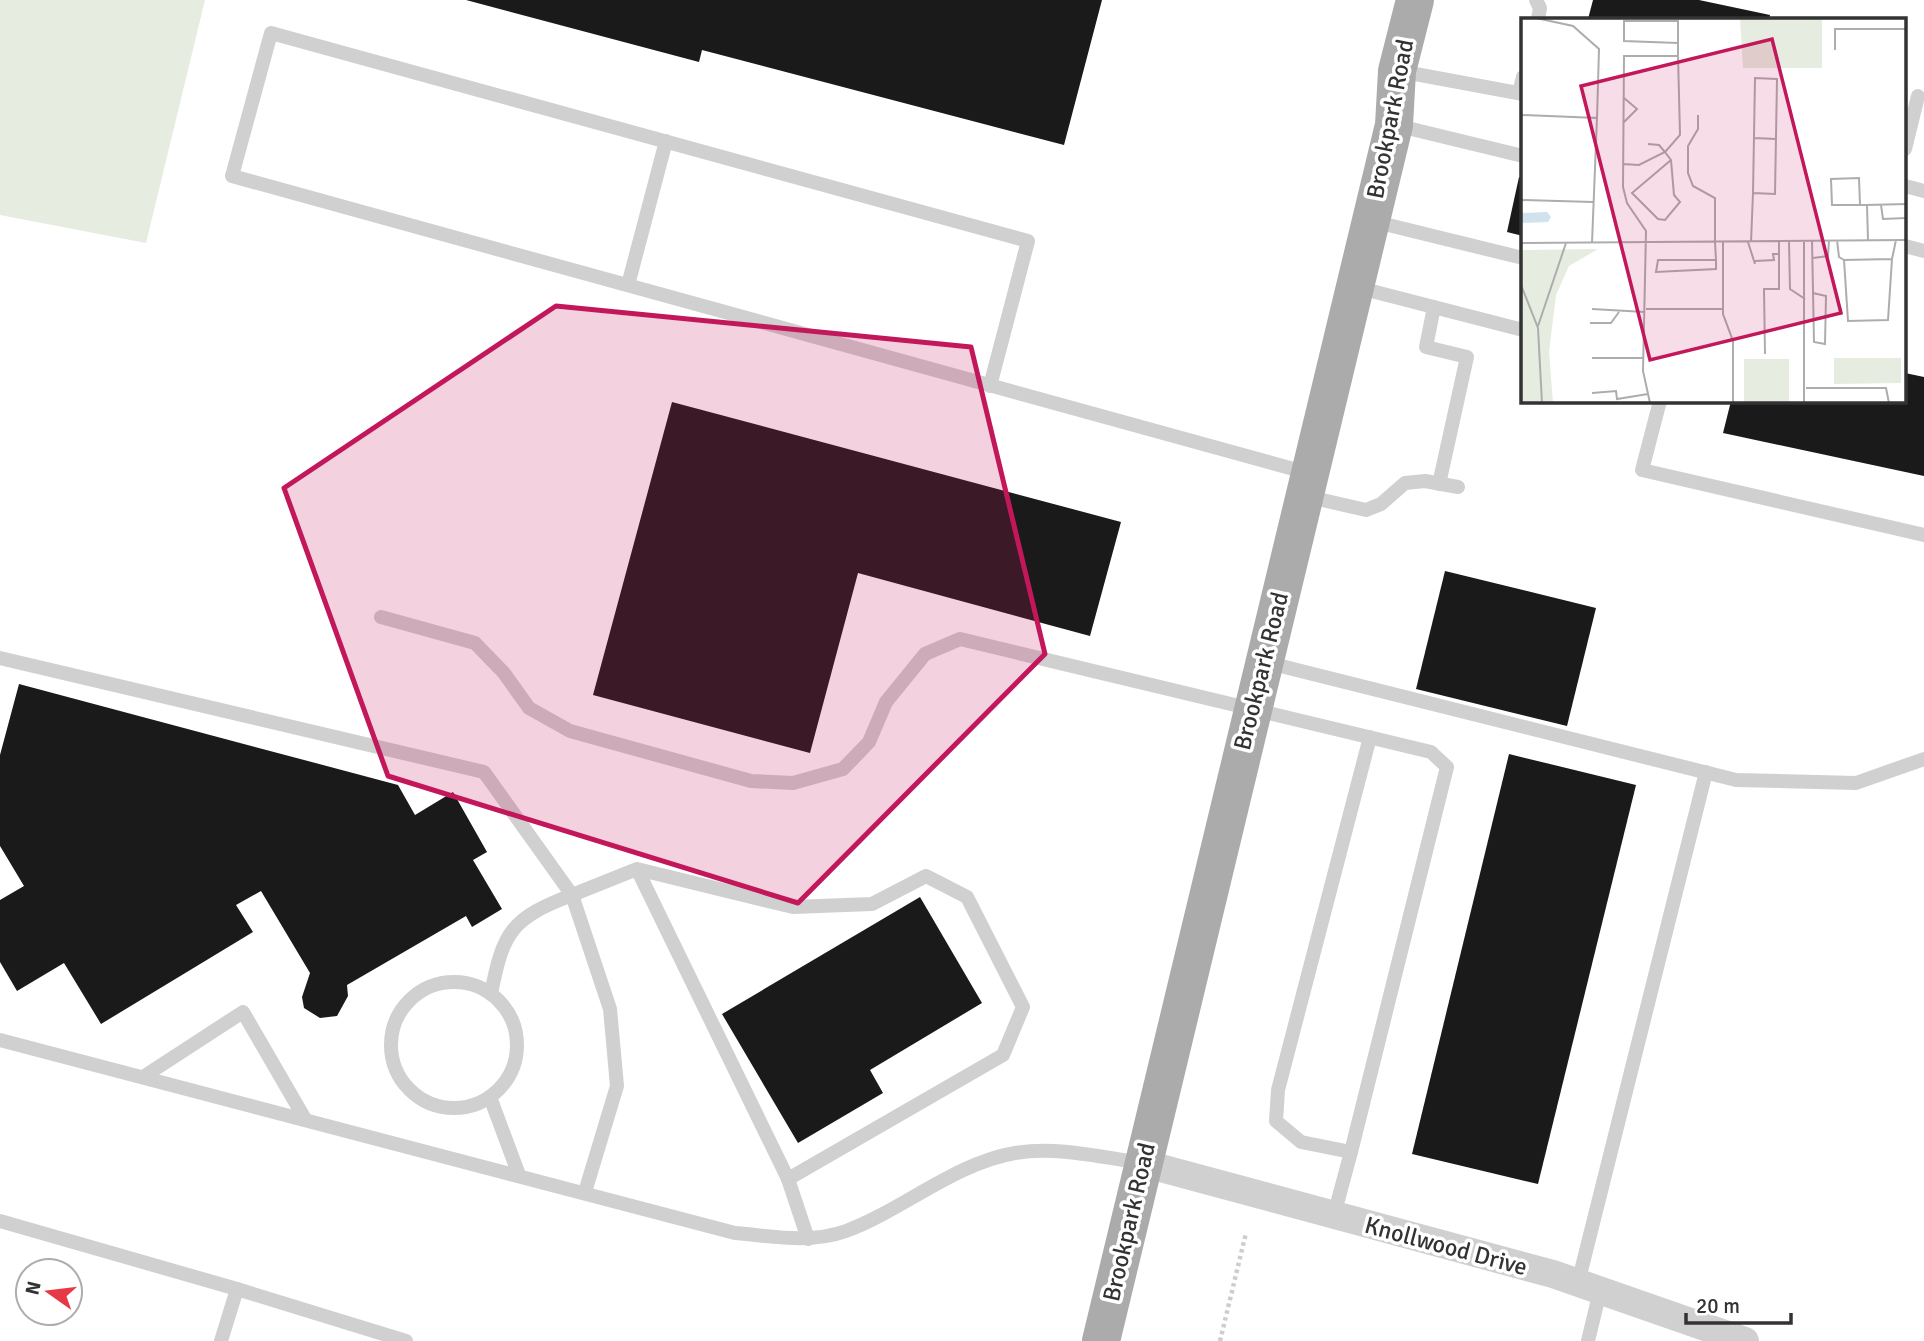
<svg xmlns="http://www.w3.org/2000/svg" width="1924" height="1341" font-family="Signika,sans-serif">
<rect width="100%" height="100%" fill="#fff"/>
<polygon fill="#e6ecdf" points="0,0 205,0 146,243 0,215"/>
<g fill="#1a1a1a">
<polygon points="466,0 1102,0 1064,145 702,50 699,62"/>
<polygon points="1593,0 1699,0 1770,15 1769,19 1588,19"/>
<polygon points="1519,177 1523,178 1523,236 1507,232"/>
<polygon points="1905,373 1924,377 1924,476 1723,433 1731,401 1905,401"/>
<polygon points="672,402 1121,522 1090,636 858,573 810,753 593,695"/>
<polygon points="1445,571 1596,608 1567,726 1416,689"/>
<polygon points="19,684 398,785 415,815 453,792 487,852 473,860 502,909 472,927 466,916 347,985 348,996 337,1016 320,1018 304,1008 302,997 310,973 261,891 236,905 253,932 101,1024 64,963 17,991 0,962 0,900 24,886 0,846 0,755"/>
<polygon points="1509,754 1636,785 1538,1184 1412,1154"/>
<polygon points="920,897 982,1003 870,1070 883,1093 798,1143 722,1014"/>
</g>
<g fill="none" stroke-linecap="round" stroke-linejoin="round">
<polyline stroke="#cdcdcd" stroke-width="4.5" stroke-dasharray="3.5 3.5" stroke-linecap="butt" points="1220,1341 1246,1233"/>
<g stroke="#d0d0d0" stroke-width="14">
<polyline points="1536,0 1540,8 1538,19"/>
<polyline points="1399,71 1523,94"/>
<polyline points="1519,93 1523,77"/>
<polyline points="1395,125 1523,156"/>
<polyline points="1905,149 1918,96"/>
<polyline points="1905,186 1924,191"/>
<polyline points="1372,221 1523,258"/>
<polyline points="1905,246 1924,251"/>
<polyline points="628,285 666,141"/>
<polyline points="1356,287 1523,330"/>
<polyline points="1434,307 1426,347 1467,357 1439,484"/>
<polyline points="990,386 1028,241 271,33 232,176 1308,473"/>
<polyline points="1660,401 1642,470 1924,535"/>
<polyline points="1305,496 1366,510 1381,504 1405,483 1425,481 1458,487"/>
<polyline points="381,617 475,643 504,673 529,708 570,731 751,781 793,783 843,769 869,742 886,702 925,654 960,639 1431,752 1447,767 1351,1152 1301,1142 1276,1121 1278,1090 1370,737"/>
<polyline points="0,658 484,772 572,895 637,869 793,907 872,904 926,876 967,897 1023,1007 1003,1055 788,1179 637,869"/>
<polyline points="1265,662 1736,780 1856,783 1924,759"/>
<circle cx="454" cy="1045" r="63"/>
<path d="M491 994C503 931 512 918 572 895L610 1009 617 1086 585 1192"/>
<path d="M0 1040 735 1233C771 1236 810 1244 846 1231 901 1211 955 1163 1015 1153 1057 1146 1100 1157 1142 1163"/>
<polyline points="143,1077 243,1012 305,1119"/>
<polyline points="490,1097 519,1175"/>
<polyline points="788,1179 808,1239"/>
<polyline points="1334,1215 1351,1152"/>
<polyline points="0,1221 237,1289"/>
<polyline points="1578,1283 1706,772"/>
<polyline points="221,1341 237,1289 406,1341"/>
<polyline points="1588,1341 1600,1291"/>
</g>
<polyline stroke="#d0d0d0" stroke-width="28" points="1142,1163 1553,1274 1745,1341"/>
<polyline stroke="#ababab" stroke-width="38" points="1101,1341 1394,125 1397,71 1415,0"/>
</g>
<path fill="#c2185b" fill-opacity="0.2" stroke="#c2185b" stroke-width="5" stroke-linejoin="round" d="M556 306 971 347 1045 654 798 903 388 776 284 488Z"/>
<g text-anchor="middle" stroke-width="7" stroke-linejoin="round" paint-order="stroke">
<g font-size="24" fill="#333" stroke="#fff">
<text transform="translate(1390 119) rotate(-79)" y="8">Brookpark Road</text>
<text transform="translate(1261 671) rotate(-76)" y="8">Brookpark Road</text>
<text transform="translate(1129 1222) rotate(-77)" y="8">Brookpark Road</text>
<text transform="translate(1446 1246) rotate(15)" y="8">Knollwood Drive</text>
</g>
</g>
<g transform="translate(1521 18)">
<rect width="385" height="385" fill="#fff"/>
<path d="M219 0H301V50H222ZM77 231 48 248 35 277 28 334 32 385H0V232ZM313 340H380V365L313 366ZM223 341H268V385H223Z" fill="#e6ecdf"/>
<path d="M26 194 30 199 27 204 0 205V195Z" fill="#cfe2ee"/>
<path fill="none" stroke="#adadad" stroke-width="2" d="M15 0 52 8 78 31 76 100M157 25 103 23V3H157V38M314 32V11H385M0 97 76 100 71 225M177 97V111L167 128V155L172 168 194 180V224L195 242V251L135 254 137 242H195M103 104 116 91 103 80M233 120 255 121M102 146 118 147 144 134 138 127 127 126M0 182 72 184M339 187 338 160 310 161 311 187H346M360 187 362 201 385 200M291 222 293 324 304 326 305 278 292 275M316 222 318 239 323 242 371 241 375 222M347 222 346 187 385 186M202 224V296L212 323V385M227 224 234 246M230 224 232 175 234 60 256 61 254 176 232 175M268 224 269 271 284 281M283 224V385M0 225 385 222M292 240 307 238 308 222M323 242 327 303 367 302 371 241M234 243 253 242 252 236H258M0 267 17 310 21 385M71 291 124 294M125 291H202M69 305H90L98 294M17 308 45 225M244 336 243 271H258V224M71 340H122M285 370H365L368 385M71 375 95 373 96 381 127 376M129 385 122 353 125 213 106 185 102 169 103 38H157L159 117 144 134 150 142 153 177 159 184 144 202 137 201 111 175 150 142"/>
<path fill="#c2185b" fill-opacity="0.15" stroke="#c2185b" stroke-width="3.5" d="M251 21 320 295 129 342 60 68Z"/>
<rect width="385" height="385" fill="none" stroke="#333" stroke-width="3.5"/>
</g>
<g transform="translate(49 1292) rotate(284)"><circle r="33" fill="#ffffff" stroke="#adadad" stroke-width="2"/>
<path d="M0-5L12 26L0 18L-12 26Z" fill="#e63946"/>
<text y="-10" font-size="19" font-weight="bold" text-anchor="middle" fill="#333333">N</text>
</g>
<path d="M1686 1313v10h105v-10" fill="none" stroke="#333333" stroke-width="3.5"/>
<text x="1696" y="1313" font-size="21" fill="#333333" stroke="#ffffff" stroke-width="5" paint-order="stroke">20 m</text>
</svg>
